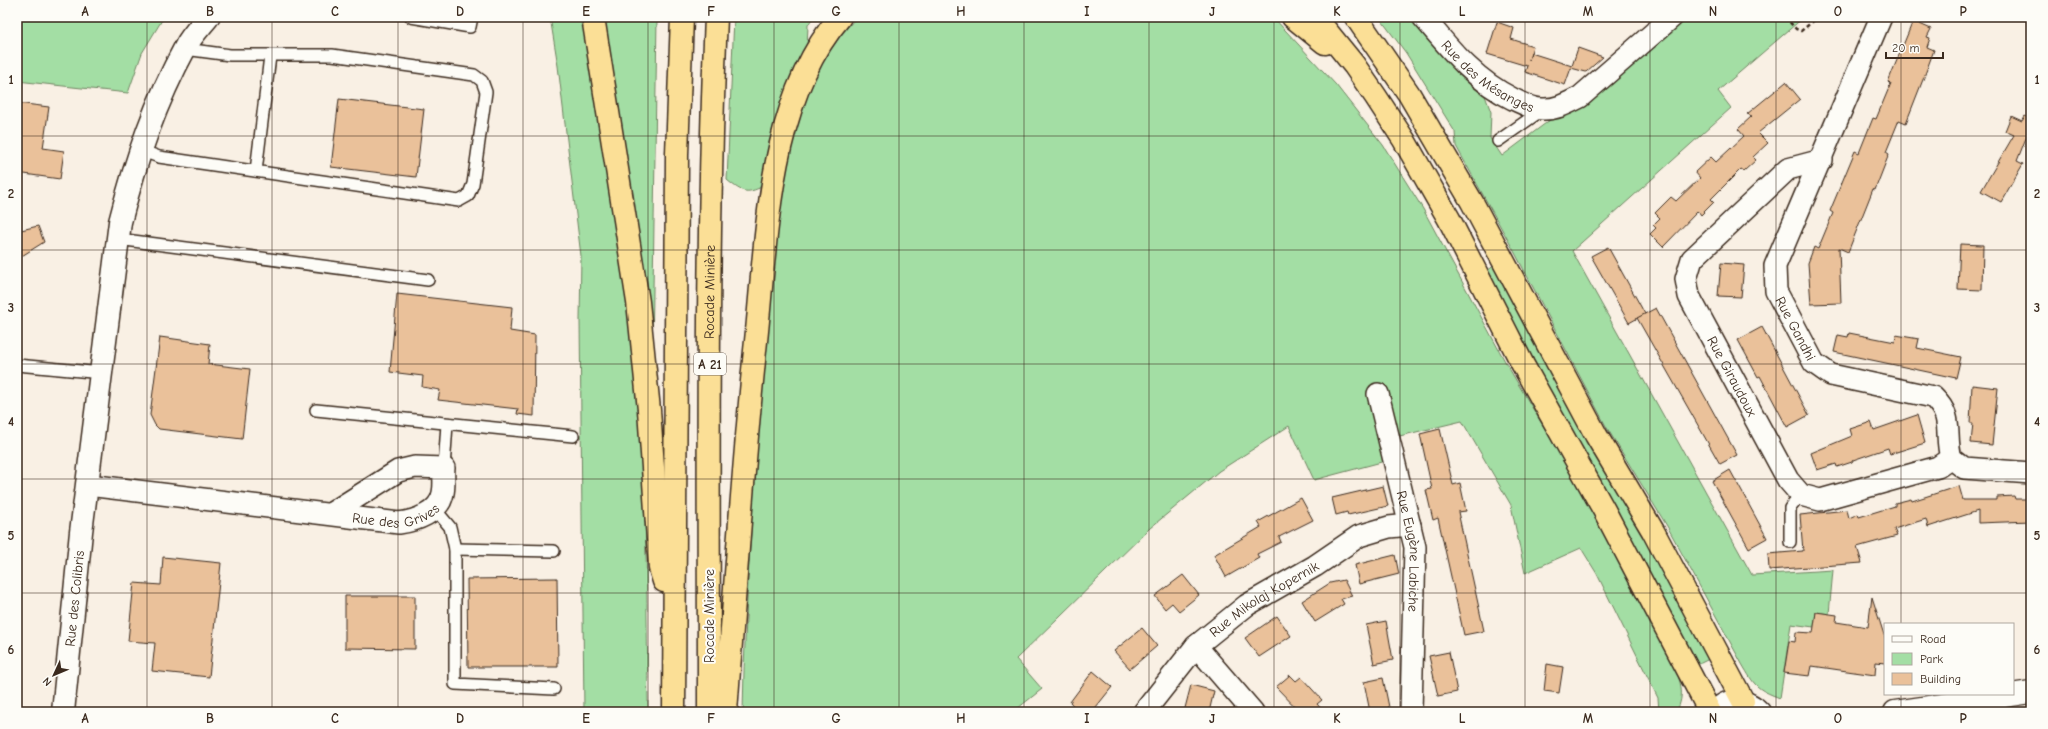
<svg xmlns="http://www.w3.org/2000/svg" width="2048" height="729" font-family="'Comic Neue',sans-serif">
<rect width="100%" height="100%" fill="#f9f0e4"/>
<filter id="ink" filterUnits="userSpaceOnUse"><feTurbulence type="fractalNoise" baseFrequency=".025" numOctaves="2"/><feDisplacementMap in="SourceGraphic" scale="8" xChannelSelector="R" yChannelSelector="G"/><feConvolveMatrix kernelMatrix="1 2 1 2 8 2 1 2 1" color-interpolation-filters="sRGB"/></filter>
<g filter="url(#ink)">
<g fill="#a3dea4" stroke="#6f8461">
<polygon points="17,17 154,17 162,20 142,53 128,93 17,81"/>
<path d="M550 17H583C604 151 631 285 640 420 647 517 647 615 648 712H584L580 320 581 256 558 66Z"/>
<polygon points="600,17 657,17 652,358"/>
<path d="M734 17H813L808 25 807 49 766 185C747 194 744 194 727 180Z"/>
<path d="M857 17H1273L1336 85 1383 145 1423 209 1507 365 1581 490 1674 664C1680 681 1686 695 1676 712H1659L1658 698 1597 574 1581 548 1525 573 1511 505 1462 421 1383 440 1389 460 1314 480 1289 426 1219 471 1150 528 1016 659 1042 689 1013 712H743C745 590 755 468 766 346 772 272 773 196 795 125 808 85 828 47 857 17Z"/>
<path d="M1379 17H1414L1484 93 1491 112 1490 138 1502 156 1554 117 1577 108 1684 17H1804L1718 91 1731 108 1572 251 1752 575 1833 570 1829 614 1816 612 1814 627 1791 624 1780 698C1756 689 1755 686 1742 664L1667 526 1607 428 1514 251 1456 146 1455 132 1406 53Z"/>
<polygon points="1495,265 1646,534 1711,658 1695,666 1487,271"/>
</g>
<g fill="#eac19a" stroke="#3b2a1e">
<polygon points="1913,21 1931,29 1927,37 1930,38 1927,47 1934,50 1924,77 1906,123 1899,120 1886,152 1889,154 1875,190 1873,189 1848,252 1839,248 1841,303 1811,304 1808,263 1814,247 1818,249 1833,213 1830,211 1855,151 1859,153 1873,118 1876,119 1891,83 1888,82"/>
<polygon points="1497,22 1514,28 1511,39 1533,46 1529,60 1531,53 1572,66 1578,48 1603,57 1586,72 1571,68 1565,85 1525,72 1527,66 1487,54"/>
<polygon points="1786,82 1800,99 1758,133 1768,143 1753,157 1756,160 1744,171 1741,169 1711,199 1714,202 1701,215 1698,211 1663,247 1650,234 1656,228 1653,225 1660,218 1655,213 1671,197 1676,201 1700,178 1695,172 1711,157 1716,162 1744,136 1738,129 1752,116 1747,114"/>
<polygon points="339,99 424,109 416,177 331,167"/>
<polygon points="17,103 49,107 43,148 64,151 60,179 17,173"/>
<polygon points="2011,116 2022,121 2025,116 2031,119 2031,125 2017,161 2023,164 2001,202 1981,191 2014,135 2005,131"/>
<polygon points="38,226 44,242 17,259 17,231"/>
<polygon points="1960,244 1983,245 1982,290 1958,289"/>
<polygon points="1608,247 1645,314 1629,323 1591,256"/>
<polygon points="1721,263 1744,265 1741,297 1718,296"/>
<polygon points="397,294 512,307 510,331 535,335 534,416 517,414 518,409 438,400 440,390 422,387 423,376 390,372"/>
<polygon points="1656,308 1737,455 1720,464 1637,318"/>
<polygon points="1762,327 1809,415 1787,427 1760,376 1758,377 1738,340"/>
<polygon points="1849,333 1895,342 1896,335 1919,339 1917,348 1961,357 1956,378 1834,352 1838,335 1848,337"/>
<polygon points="160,337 210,344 208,364 250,369 242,439 159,429 155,425 150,415"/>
<polygon points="1972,385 1998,388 1992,445 1971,443 1973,423 1970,423"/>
<polygon points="1917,415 1925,443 1890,454 1888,448 1853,460 1852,462 1837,467 1836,464 1817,470 1811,453 1852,436 1850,429 1871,422 1874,430"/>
<polygon points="1440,429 1453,485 1460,483 1466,511 1458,512 1484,631 1464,635 1438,518 1433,520 1426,490 1432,489 1420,434"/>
<polygon points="1730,470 1767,538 1749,548 1712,481"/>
<polygon points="1383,486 1388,506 1348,515 1347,512 1336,515 1332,498"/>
<polygon points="1959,486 1963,500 1997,500 1997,497 2014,496 2015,499 2031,499 2031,521 1978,523 1978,511 1928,527 1926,519 1894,529 1897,536 1857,547 1862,563 1769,570 1768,554 1803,551 1800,515 1847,510 1849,518 1858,514 1859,517 1895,506 1895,503 1911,499 1912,501"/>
<polygon points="1301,498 1313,520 1279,537 1281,542 1257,554 1259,558 1226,577 1214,555 1261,527 1258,522"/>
<polygon points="1395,555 1399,574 1359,584 1355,565"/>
<polygon points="163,557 221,563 209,677 152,671 155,643 128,641 134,583 161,585"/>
<polygon points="1183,575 1199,595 1179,611 1172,603 1165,609 1155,596"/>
<polygon points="557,578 558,667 468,667 467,579"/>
<polygon points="1344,580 1352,596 1341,599 1344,604 1315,622 1302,601 1330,583"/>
<polygon points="345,596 415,596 415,649 345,648"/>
<polygon points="1872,597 1885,638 1885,663 1876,662 1875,675 1812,666 1810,676 1784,673 1789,641 1795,642 1796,632 1813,633 1816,612 1837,615 1836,622 1868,627"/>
<polygon points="1277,616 1291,636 1259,657 1245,638"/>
<polygon points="1386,621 1393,660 1374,664 1366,625"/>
<polygon points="1142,628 1157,646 1130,669 1114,651"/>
<polygon points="1449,652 1457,692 1438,696 1429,656"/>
<polygon points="1547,664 1563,667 1559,693 1544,691"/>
<polygon points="1093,671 1112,687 1092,712 1079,712 1070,702"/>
<polygon points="1290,675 1296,681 1301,677 1322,700 1317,704 1324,712 1300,712 1276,687"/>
<polygon points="1383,678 1390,712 1370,712 1364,682"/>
<polygon points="1191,685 1214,691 1209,712 1184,712"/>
</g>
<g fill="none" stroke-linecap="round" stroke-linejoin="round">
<defs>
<g id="service">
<polyline points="411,17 470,27 472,17"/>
<polyline points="1498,141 1542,110"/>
<polyline points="140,150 159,157 459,201 468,196 473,184 486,92 482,81 474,75 332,55 230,55 185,49"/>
<polyline points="256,171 270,56"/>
<polyline points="118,239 428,280"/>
<polyline points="17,365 102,373"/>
<polyline points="316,410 573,436"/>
<polyline points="444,468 447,424"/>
<polyline points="434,508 450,527 455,549 455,684 554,689"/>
<polyline points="1790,542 1790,508 1801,495"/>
<polyline points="455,549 554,551"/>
</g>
<g id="minor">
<path id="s1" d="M1423 17C1450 49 1474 80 1513 99 1522 103 1532 109 1542 109 1556 110 1568 103 1580 97L1672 17"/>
<path id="s2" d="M1881 17 1775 266 1776 291 1814 363 1831 375 1933 397C1955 418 1944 433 1951 458L1964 468 2031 473"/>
<path id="s3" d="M1822 160 1788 169 1692 259 1686 279 1689 296 1788 480 1801 495 1820 500 1938 467 1951 458"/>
<path id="s4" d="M1378 394 1415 547 1411 712"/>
<path id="s5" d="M88 485 399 523C415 521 440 513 443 493 445 485 443 476 444 468L415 467 398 471 330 514"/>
<polyline points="1196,646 1253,712"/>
<path id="s6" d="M1144 712 1196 646 1247 605 1315 566 1359 536 1389 527 1410 525"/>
</g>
<g id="tertiary">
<path id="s7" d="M63 712 81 532 120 222C136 159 155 103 186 46 191 36 201 26 208 17"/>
<path d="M1716 712C1727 697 1747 699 1759 712"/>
<polyline points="1895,712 2031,692"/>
</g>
<g id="motorway">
<polyline points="593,17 638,302 649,410 660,568 664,581"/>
<polyline points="1293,17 1325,43"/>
<polyline points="1315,17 1354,65 1376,97 1404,140 1449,219 1523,365 1604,510 1710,712"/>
<polyline points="1356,17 1409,94 1472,202 1596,435 1653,531 1743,701"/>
<polyline points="674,712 677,154 682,17"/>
<path id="s8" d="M709 712C709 480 706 248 716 17"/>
<path d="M726 712C735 588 743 464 756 341 767 236 768 101 840 17"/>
</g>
</defs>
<use href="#service" stroke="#3b2a1e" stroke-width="14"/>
<use href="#minor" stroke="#3b2a1e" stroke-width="24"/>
<use href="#tertiary" stroke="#3b2a1e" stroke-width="25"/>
<use href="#motorway" stroke="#3b2a1e" stroke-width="25"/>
<polyline stroke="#3b2a1e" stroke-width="2.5" stroke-dasharray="4 3" stroke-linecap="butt" points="1785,17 1796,29 1801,31 1818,17"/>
<use href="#service" stroke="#fdfcf7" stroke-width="11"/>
<use href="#minor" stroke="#fdfcf7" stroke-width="21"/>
<use href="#tertiary" stroke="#fdfcf7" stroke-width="22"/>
<use href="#motorway" stroke="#fbdf96" stroke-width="22"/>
</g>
</g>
<path fill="none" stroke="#3b2a1e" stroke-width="1" stroke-opacity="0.55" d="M147 17V712M272 17V712M398 17V712M523 17V712M648 17V712M774 17V712M899 17V712M1024 17V712M1149 17V712M1274 17V712M1400 17V712M1525 17V712M1650 17V712M1776 17V712M1901 17V624M17 136H2031M17 250H2031M17 364H2031M17 479H2031M17 593H2031M1901 694V712"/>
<g text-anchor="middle" stroke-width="4" stroke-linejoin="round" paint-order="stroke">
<rect fill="#fdfcf7" stroke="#75695f" stroke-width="1" x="694" y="353" width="32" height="22" rx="3"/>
<g font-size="13" font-weight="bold" fill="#3b2a1e">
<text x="710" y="369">A 21</text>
</g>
<g font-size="14" fill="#3b2a1e" stroke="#fdfcf7">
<text dy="5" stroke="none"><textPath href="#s1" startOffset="89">Rue des Mésanges</textPath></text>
<text dy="5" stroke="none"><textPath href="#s8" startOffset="420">Rocade Minière</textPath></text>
<text dy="5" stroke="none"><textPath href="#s2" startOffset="338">Rue Gandhi</textPath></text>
<text dy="5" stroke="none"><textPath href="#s3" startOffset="296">Rue Giraudoux</textPath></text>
<text dy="5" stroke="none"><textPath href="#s5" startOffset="311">Rue des Grives</textPath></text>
<text dy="5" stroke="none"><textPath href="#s4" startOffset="161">Rue Eugène Labiche</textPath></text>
<text dy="5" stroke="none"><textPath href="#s7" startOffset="114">Rue des Colibris</textPath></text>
<text dy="5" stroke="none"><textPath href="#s6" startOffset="167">Rue Mikolaj Kopernik</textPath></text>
<text transform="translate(709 616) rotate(-90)" y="5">Rocade Minière</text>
</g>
</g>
<rect width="2048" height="729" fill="none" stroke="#fdfcf7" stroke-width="44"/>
<rect x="1884" y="623" width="130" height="72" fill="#fdfcf7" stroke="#afa8a0"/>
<rect x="1892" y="636" width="20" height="6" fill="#fdfcf7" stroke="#afa8a0"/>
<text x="1920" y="643" font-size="12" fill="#3b2a1e">Road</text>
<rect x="1892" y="653" width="20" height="12" fill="#a3dea4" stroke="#afa8a0"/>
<text x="1920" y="663" font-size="12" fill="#3b2a1e">Park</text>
<rect x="1892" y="673" width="20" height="12" fill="#eac19a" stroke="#afa8a0"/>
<text x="1920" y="683" font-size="12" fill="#3b2a1e">Building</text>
<g transform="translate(54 675) rotate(226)" stroke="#fdfcf7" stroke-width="3" paint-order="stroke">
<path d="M0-3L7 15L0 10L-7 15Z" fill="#3b2a1e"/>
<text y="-6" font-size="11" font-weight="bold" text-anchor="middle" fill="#3b2a1e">N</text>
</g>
<path d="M1886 52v6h57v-6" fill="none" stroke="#3b2a1e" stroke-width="2"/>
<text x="1892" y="52" font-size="12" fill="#3b2a1e" stroke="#fdfcf7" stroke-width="3" paint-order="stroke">20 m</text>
<rect x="22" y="22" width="2004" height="685" fill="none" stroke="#3b2a1e" stroke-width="1.5"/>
<g font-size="13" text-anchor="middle" font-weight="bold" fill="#3b2a1e">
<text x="85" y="16">A</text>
<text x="210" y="16">B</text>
<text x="335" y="16">C</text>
<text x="460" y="16">D</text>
<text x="586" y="16">E</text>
<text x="711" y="16">F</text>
<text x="836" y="16">G</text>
<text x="961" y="16">H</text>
<text x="1087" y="16">I</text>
<text x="1212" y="16">J</text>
<text x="1337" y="16">K</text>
<text x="1462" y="16">L</text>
<text x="1588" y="16">M</text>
<text x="1713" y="16">N</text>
<text x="1838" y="16">O</text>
<text x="1963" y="16">P</text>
<text x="11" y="84">1</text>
<text x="2037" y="84">1</text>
<text x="11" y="198">2</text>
<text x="2037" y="198">2</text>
<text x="11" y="312">3</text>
<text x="2037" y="312">3</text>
<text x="11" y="426">4</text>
<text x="2037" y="426">4</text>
<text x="11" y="540">5</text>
<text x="2037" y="540">5</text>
<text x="11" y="654">6</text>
<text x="2037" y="654">6</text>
<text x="85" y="723">A</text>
<text x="210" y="723">B</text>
<text x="335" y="723">C</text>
<text x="460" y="723">D</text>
<text x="586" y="723">E</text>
<text x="711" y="723">F</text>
<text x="836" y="723">G</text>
<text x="961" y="723">H</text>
<text x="1087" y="723">I</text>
<text x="1212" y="723">J</text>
<text x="1337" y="723">K</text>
<text x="1462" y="723">L</text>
<text x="1588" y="723">M</text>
<text x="1713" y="723">N</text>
<text x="1838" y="723">O</text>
<text x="1963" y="723">P</text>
</g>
</svg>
